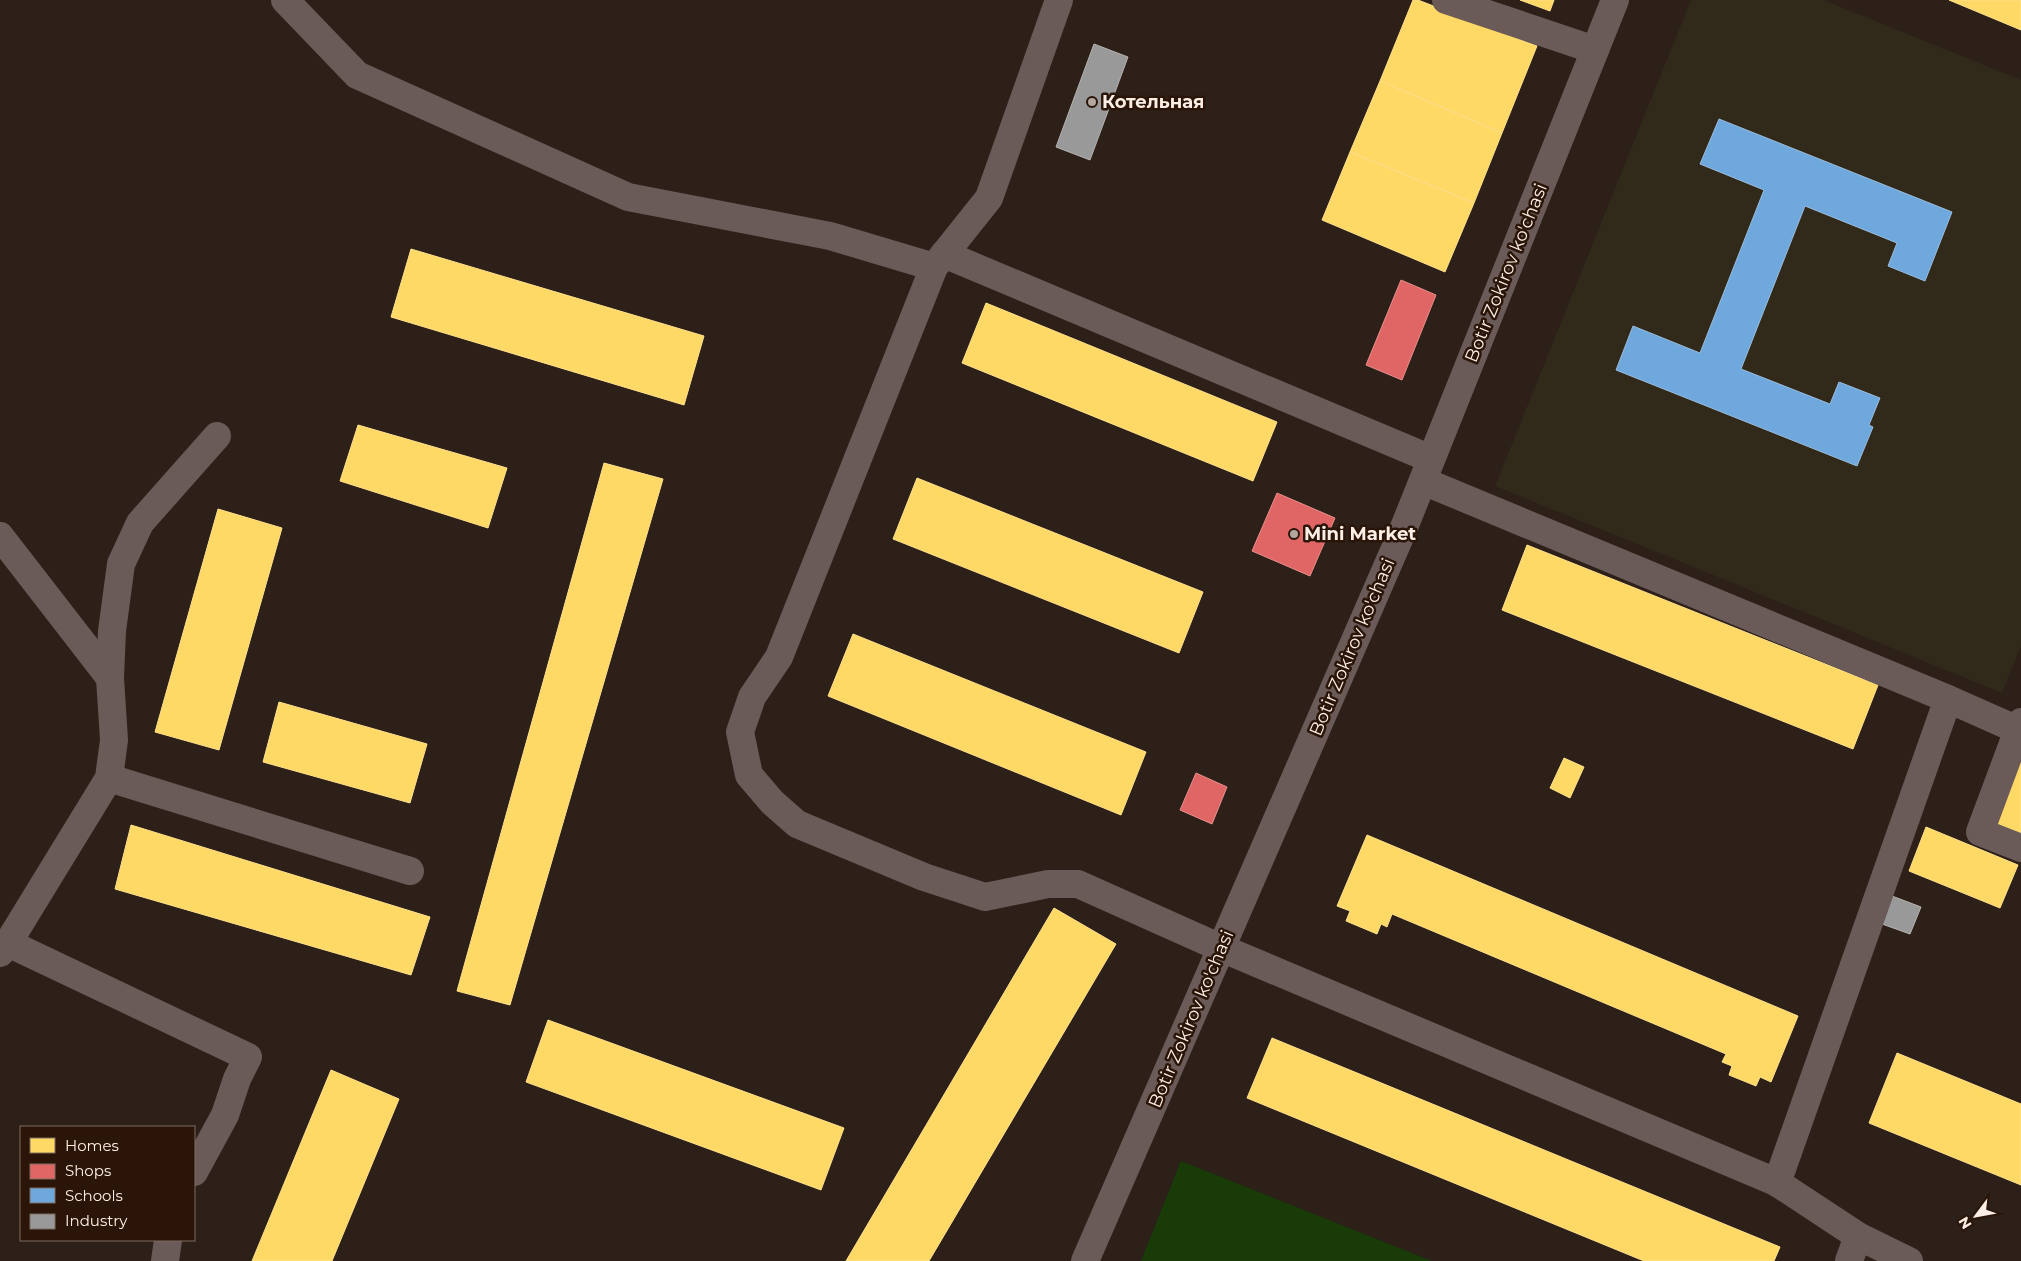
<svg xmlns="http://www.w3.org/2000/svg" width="2021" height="1261" font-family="Montserrat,sans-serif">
<rect width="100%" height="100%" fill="#2c2019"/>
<polygon fill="#312a1a" points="1691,0 1824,0 2021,80 2021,646 2002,693 1495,486"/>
<polygon fill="#183b08" points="1181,1161 1432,1261 1141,1261"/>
<g fill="#ffd966" stroke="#ffe08c">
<polygon points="1413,0 1418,0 1537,46 1502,133 1380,81"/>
<polygon points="1520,0 1554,0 1550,11"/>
<polygon points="1949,0 2021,0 2021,30"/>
<polygon points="1380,81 1502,133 1474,203 1350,152"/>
<polygon points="1350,152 1474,203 1445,272 1322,220"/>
<polygon points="411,249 704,336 684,405 391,317"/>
<polygon points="986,303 1277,422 1253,481 962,363"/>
<polygon points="358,425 507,468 488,528 340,481"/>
<polygon points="604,463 663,479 510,1005 457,991"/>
<polygon points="917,478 1203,592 1179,653 893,539"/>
<polygon points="218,509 282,528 219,750 155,732"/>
<polygon points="1527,545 1878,685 1853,749 1502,610"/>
<polygon points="853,634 1146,752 1121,815 828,696"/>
<polygon points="279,702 427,744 410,803 263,762"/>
<polygon points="2021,756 2021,835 1995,825"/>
<polygon points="1564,758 1584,767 1570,798 1550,788"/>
<polygon points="131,825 430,917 411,975 115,889"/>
<polygon points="1926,827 2018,865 2000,908 1909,871"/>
<polygon points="1367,835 1798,1016 1771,1082 1760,1077 1756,1086 1729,1075 1732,1066 1722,1062 1726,1054 1392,914 1387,927 1381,924 1377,934 1346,921 1350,911 1337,906"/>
<polygon points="1054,908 1116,944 929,1261 846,1261"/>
<polygon points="548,1020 844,1128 821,1190 526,1082"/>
<polygon points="1272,1038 1780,1247 1774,1261 1644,1261 1247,1098"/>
<polygon points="1897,1053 2021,1104 2021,1185 1869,1123"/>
<polygon points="331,1070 399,1099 332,1261 252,1261"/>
</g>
<g fill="#e06666" stroke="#e98f8c">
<polygon points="1401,280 1436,295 1402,380 1366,365"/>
<polygon points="1277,493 1335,518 1310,576 1252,551"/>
<polygon points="1196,773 1227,787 1212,824 1180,810"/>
</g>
<polygon fill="#6fa8dc" stroke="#9abddf" points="1719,119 1952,212 1925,281 1888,266 1897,243 1805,206 1741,369 1830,404 1839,382 1880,398 1869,425 1873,427 1857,466 1616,370 1633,326 1700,353 1764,190 1700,164"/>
<g fill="#999" stroke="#b7b3b0">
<polygon points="1094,44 1128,57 1090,160 1056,147"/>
<polygon points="1892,896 1921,907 1910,934 1882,924"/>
</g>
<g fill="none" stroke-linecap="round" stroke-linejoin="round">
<g stroke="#6a5a58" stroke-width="28">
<polyline points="285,0 357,75 628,197 830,236 934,267"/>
<polyline points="1059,0 989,198 934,267 779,657 752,697 740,732 749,775 772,802 797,824 924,877 985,897 1048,884 1078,884 1221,948 1776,1182 1858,1236 1909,1261"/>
<polyline points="1446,0 1595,50"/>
<polyline points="944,254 1431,459"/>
<polyline points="1423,481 1948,699 1777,1183"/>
<polyline points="0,536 110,678"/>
<polyline points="1948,699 2018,730 2021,722"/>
<polyline points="2018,730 1980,832 2021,848"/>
<polyline points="109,778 410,871"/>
<polyline points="8,943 248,1057 237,1079 225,1115 194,1172"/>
<polyline points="0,953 8,943 109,778 114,740 110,678 112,631 121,564 140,523 217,436"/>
<polyline points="165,1261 168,1240"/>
<polyline points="1085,1261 1403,530 1615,0"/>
<polyline points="1849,1261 1858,1236"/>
</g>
</g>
<g fill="#b4a79e" stroke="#2a1508" stroke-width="2">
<circle cx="1092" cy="102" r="5"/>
<circle cx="1294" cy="534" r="5"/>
</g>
<g text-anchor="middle" stroke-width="5" stroke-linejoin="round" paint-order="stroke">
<g font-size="18" font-weight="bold" fill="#feefe6" stroke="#2a1508" text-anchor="start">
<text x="1102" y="108">Котельная</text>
<text x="1304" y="540">Mini Market</text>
</g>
<g font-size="18" fill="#feefe6" stroke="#2a1508">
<text transform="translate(1506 273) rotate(-68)" y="6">Botir Zokirov ko'chasi</text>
<text transform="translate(1352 647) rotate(-67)" y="6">Botir Zokirov ko'chasi</text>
<text transform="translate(1191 1019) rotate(-67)" y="6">Botir Zokirov ko'chasi</text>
</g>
</g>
<rect x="20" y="1126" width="175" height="115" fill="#2a1508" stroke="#7f6c61"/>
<rect x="30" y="1138" width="25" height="15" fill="#ffd966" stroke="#7f6c61"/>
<text x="65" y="1151" font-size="15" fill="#feefe6">Homes</text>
<rect x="30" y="1164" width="25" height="15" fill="#e06666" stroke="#7f6c61"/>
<text x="65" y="1176" font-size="15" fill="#feefe6">Shops</text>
<rect x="30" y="1188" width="25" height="15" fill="#6fa8dc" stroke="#7f6c61"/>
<text x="65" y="1201" font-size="15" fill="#feefe6">Schools</text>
<rect x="30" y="1214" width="25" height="15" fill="#999999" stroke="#7f6c61"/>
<text x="65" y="1226" font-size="15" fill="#feefe6">Industry</text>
<g transform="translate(1976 1216) rotate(238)" stroke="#2a1508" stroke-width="4" paint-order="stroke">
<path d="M0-4L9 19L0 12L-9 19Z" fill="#feefe6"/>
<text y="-8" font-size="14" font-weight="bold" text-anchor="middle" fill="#feefe6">N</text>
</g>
</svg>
